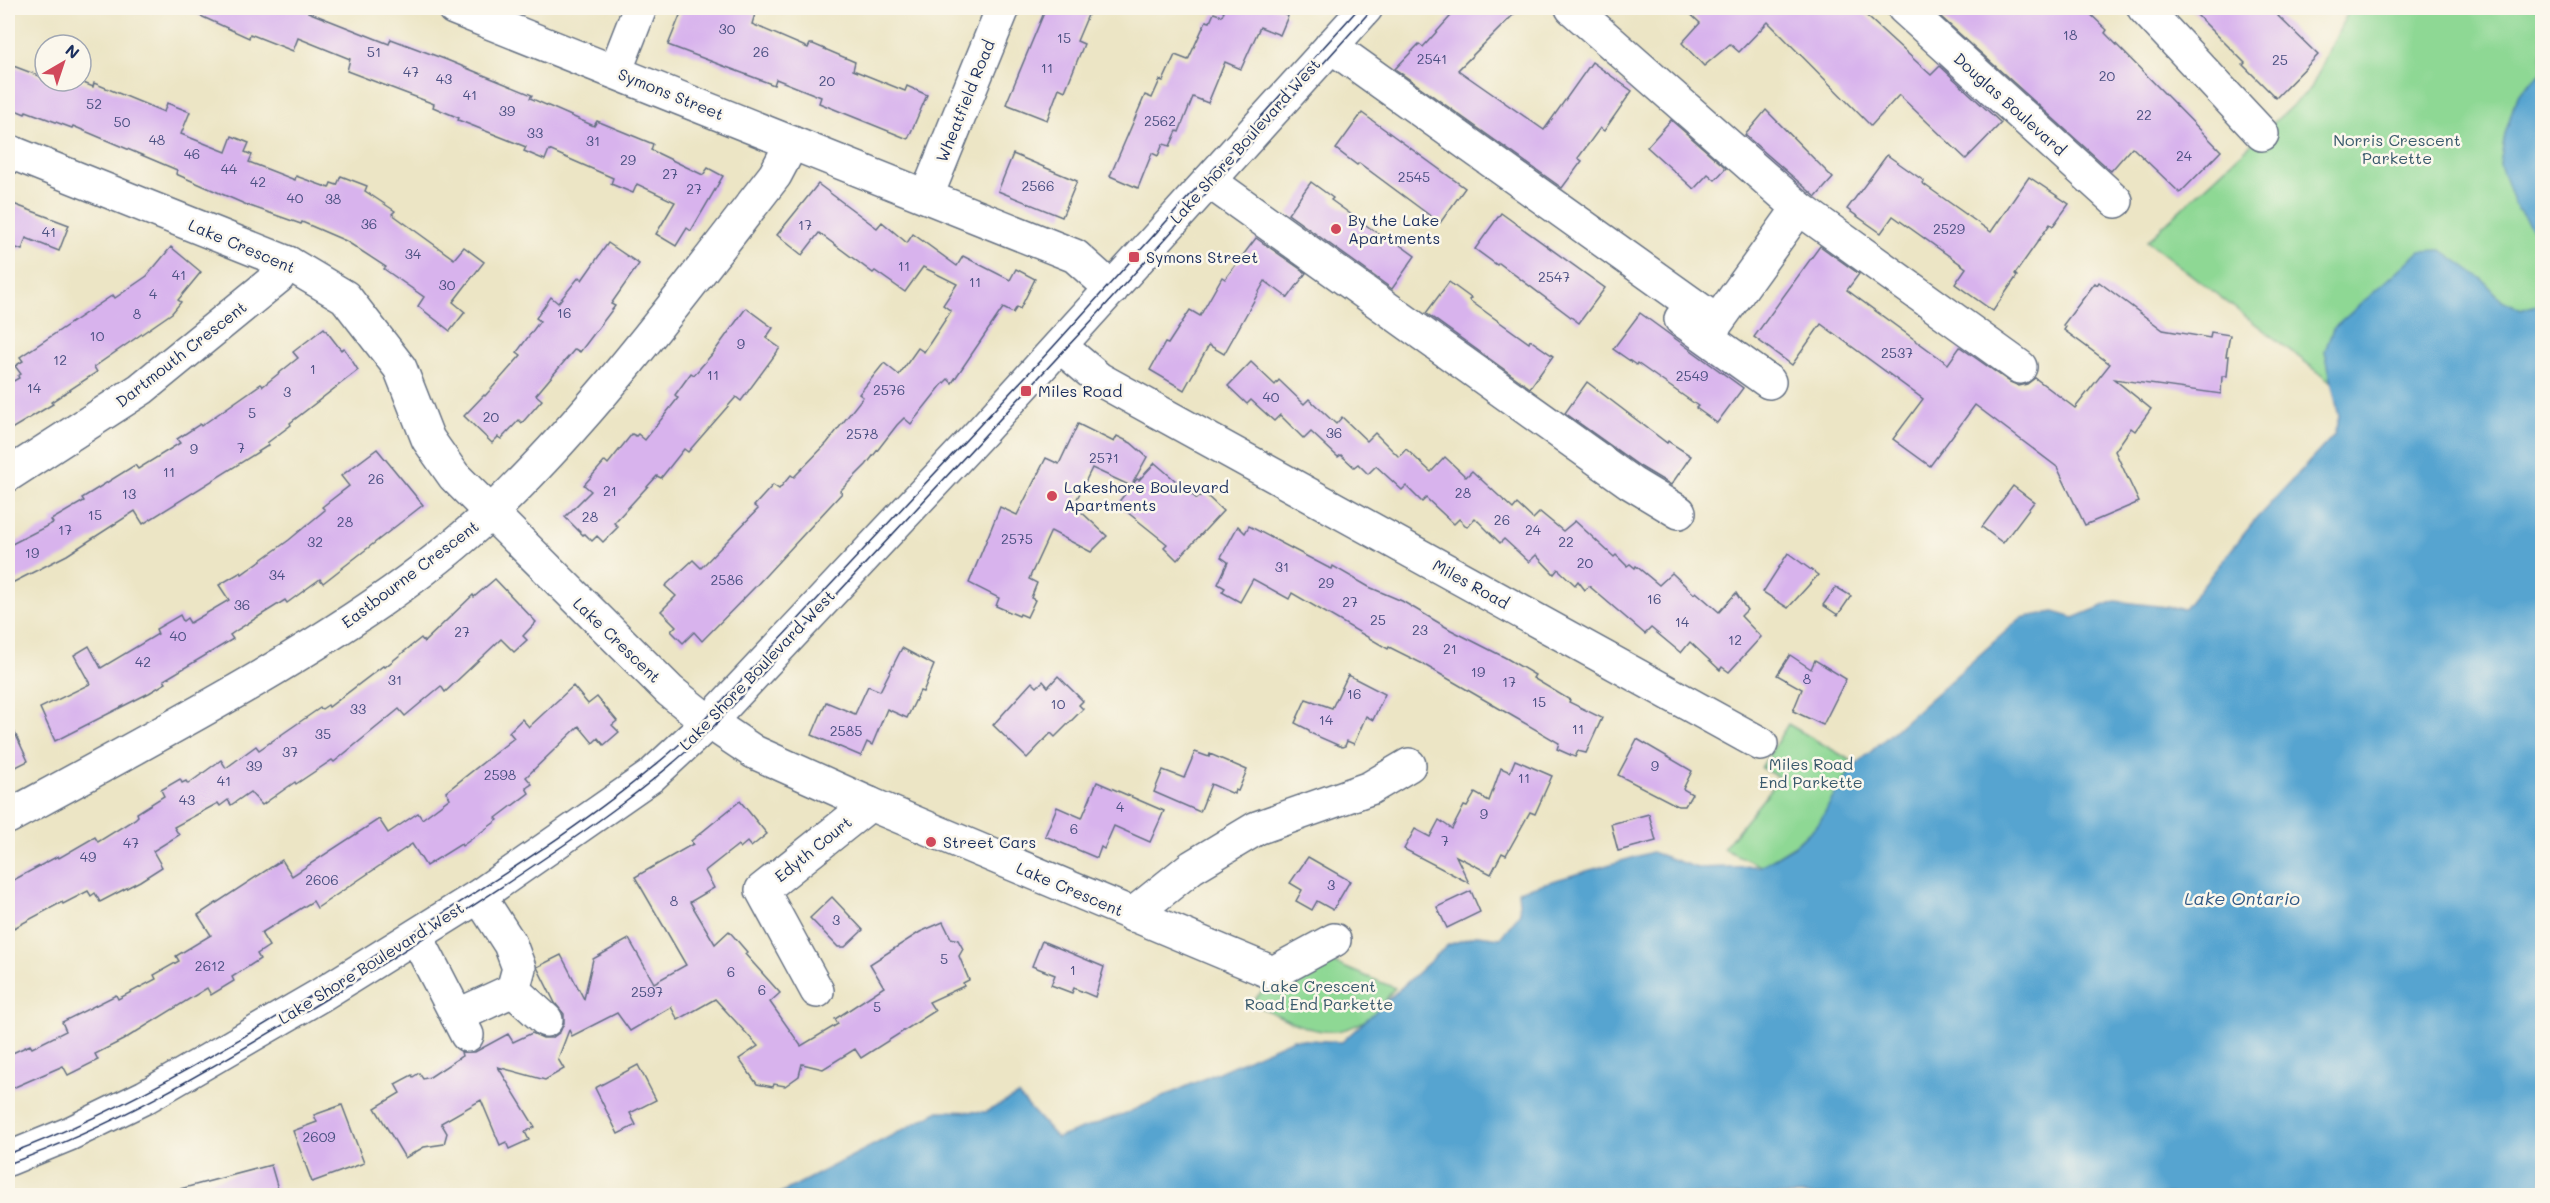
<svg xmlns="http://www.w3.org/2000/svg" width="2550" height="1203" font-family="Mali,sans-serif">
<rect width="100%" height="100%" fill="#fbf7ec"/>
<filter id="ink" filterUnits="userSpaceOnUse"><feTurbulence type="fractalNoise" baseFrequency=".0167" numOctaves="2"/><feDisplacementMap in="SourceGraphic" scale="12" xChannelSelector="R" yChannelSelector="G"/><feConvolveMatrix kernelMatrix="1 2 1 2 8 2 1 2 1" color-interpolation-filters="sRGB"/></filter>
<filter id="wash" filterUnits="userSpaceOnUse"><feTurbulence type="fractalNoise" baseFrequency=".008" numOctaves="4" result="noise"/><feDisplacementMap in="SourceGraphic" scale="24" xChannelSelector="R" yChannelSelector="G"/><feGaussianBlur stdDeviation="1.35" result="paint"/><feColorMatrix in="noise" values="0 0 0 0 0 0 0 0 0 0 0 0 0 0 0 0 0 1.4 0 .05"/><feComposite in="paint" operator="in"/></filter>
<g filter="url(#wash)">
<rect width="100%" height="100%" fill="#ece5c5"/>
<g fill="#8ed894" stroke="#548479" stroke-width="1.5">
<polygon points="2350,8 2542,8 2542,72 2517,96 2505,134 2500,165 2531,227 2542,235 2542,303 2521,310 2502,300 2481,278 2366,302 2333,329 2325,351 2334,384 2147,241 2311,88"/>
<polygon points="1788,724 1857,764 1839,787 1819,823 1795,845 1761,866 1723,849 1780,778 1761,768"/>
<path d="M1302 950 1395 988C1387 997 1380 1009 1371 1016 1328 1049 1293 1021 1251 1003Z"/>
</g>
<g fill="#56a4d0" stroke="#386a97" stroke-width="1.5">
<polygon points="2542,72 2542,235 2531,227 2514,204 2500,165 2505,134 2517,96"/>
<polygon points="2442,250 2481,278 2502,300 2521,310 2542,303 2542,1195 777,1195 939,1111 986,1112 1018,1095 1057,1138 1129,1112 1293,1039 1342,1042 1448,945 1478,935 1500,938 1520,913 1518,891 1652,852 1697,868 1761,866 1795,846 1819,823 1839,787 1857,764 2021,618 2054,612 2074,618 2115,601 2184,609 2256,519 2334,435 2339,417 2325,351 2333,329 2420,251"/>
</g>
<g id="blocks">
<g fill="#d8b3ed">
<polygon points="183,8 310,8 308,12 389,44 391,39 447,60 532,95 530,98 594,126 597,121 653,144 651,150 703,175 708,168 723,176 691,231 687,228 676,246 656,234 675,202 637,184 633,193 611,184 613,178 549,150 545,160 524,151 526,147 458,120 459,118 433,107 434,104 347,71 350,59 298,38 293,51 250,34 249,38"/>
<polygon points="683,8 716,8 722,10 723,8 740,8 755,14 752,24 808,48 810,44 813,44 855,62 853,70 905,91 907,86 927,95 908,139 819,103 821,97 776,79 774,85 668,45"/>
<polygon points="1046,8 1091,8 1077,41 1084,44 1065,91 1059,88 1047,120 1006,104"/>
<polygon points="1215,8 1285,8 1282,13 1288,16 1280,35 1260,27 1241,69 1225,62 1208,103 1193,97 1179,132 1177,131 1170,146 1163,144 1158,156 1152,153 1138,188 1110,176 1145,95 1152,98 1160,80 1163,81 1175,55 1188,60 1206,21 1210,22 1214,13 1222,16 1224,11"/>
<polygon points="1458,8 1520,8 1458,70 1544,130 1592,62 1632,91 1604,131 1600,128 1578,158 1582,161 1562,188 1395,69 1419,44 1423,47"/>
<polygon points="1684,8 1858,8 1931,75 1940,66 2001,123 1966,159 1899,95 1871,126 1768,22 1739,52 1730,44 1704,66 1682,43 1700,23"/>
<polygon points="1931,8 2084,8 2107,30 2105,33 2221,151 2180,193 2132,147 2111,171"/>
<polygon points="2190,8 2286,8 2278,16 2318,55 2276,98 2243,65 2245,63"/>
<polygon points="8,64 45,78 45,81 63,85 64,81 79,81 93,87 94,83 164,112 167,103 190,112 181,134 226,152 232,136 249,143 245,152 252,155 249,162 295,180 296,176 329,188 331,183 337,185 341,176 367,186 365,191 395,211 392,214 454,259 464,247 484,262 453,302 465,312 450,331 418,306 424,297 384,269 386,267 346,241 302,222 301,224 247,205 176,174 177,170 73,126 72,128 26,111 25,114 8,107"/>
<polygon points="1766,110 1833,178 1816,197 1745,135"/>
<polygon points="1362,113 1465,188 1440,223 1359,163 1357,165 1336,149"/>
<polygon points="1671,120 1726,168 1715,180 1708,174 1694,189 1647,147"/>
<polygon points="1013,154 1077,181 1062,217 998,191"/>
<polygon points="1887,155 1924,181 1922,183 1991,232 2029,177 2069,204 2053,226 2050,224 2015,274 2017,276 1993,311 1955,284 1966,268 1893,216 1881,233 1847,209"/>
<polygon points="1311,182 1333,198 1331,200 1391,243 1393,240 1415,256 1392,289 1288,214"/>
<polygon points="818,184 877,228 882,222 907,243 913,234 957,266 963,256 1010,280 1016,269 1035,279 1020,309 1017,307 1013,313 1003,308 952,383 948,379 941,386 911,424 904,418 897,425 866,465 840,491 842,493 755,587 702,641 694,632 683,643 671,631 676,626 661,611 676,596 665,586 693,560 701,568 758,509 754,506 773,485 779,489 791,475 794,477 827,443 863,397 859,394 884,363 899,375 918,348 924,352 951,311 943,305 957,284 923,267 905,292 875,271 873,273 819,233 802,255 777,235"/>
<polygon points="8,202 69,225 59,251 26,238 22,250 8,245"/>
<polygon points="1501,213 1605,288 1579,323 1499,263 1497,265 1475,249"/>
<polygon points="1256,238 1306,273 1288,298 1265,281 1224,354 1209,345 1184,390 1150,370 1165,343 1168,344 1190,310 1200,316 1222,277 1225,279"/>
<polygon points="608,243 639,264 611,304 615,306 580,352 575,349 536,395 542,400 522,423 519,420 501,439 498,437 492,443 464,416 484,395 485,396 521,355 517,352 540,321 536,318 551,297 558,303 579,277 582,280"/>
<polygon points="1820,246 1859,274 1847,290 1948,364 1960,347 2010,382 2019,386 2027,384 2035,378 2075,408 2110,364 2064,330 2066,327 2063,325 2095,283 2097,285 2099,282 2163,330 2210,338 2211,332 2230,335 2226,356 2229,356 2227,376 2222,376 2221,394 2114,379 2151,409 2135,431 2131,428 2115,451 2139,502 2085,525 2057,467 1975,405 1930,466 1893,439 1923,399 1821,324 1792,365 1754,337"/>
<polygon points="171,247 201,272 178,300 181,302 172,313 94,367 97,372 51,402 53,404 8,431 8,384 19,378 18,376 21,374 15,366 23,361 20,357 113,295 115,298 147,276"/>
<polygon points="1449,282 1471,298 1469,300 1529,343 1530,340 1553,356 1530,388 1426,313"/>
<polygon points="746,308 773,328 766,338 780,348 741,401 736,397 688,452 684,449 661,478 657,476 614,523 618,527 603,542 597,536 592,541 585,534 583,535 565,517 591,491 584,485 605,461 608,464 632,434 636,436 638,434 645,440 678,398 675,395 691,373 694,375 714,352"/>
<polygon points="1640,313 1743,388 1717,423 1696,408 1698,406 1637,363 1636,365 1613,349"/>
<polygon points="324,328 341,350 344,348 358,370 290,423 291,425 267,443 269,445 143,524 135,511 67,555 8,585 8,546 53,523 51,520 84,501 82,498 135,465 138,469 180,443 177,439 200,424 201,426 261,384 263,386 298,358 293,352"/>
<polygon points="1251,362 1275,385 1279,380 1304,404 1309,399 1336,424 1342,417 1367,441 1375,433 1399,457 1406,449 1431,472 1445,457 1466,477 1472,471 1513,509 1517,504 1533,519 1540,512 1563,531 1575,521 1614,557 1616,555 1627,566 1630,564 1635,568 1636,566 1659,585 1672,573 1694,594 1696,592 1719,612 1736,593 1747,610 1741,616 1761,637 1729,672 1722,667 1720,670 1690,642 1681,653 1651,628 1645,634 1589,586 1585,590 1578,581 1575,585 1558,569 1554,574 1536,555 1529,562 1504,539 1500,543 1475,518 1467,527 1459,519 1454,524 1426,498 1422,502 1406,486 1402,490 1376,466 1368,474 1358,464 1354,467 1341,455 1338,457 1311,432 1304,439 1280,415 1274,421 1251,400 1247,404 1228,386"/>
<polygon points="1587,382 1667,443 1668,441 1691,456 1671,485 1641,467 1565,413"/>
<polygon points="1078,424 1114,442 1117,436 1131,443 1147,457 1131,486 1092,468 1074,505 1107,536 1091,552 1051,531 1029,579 1037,583 1031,598 1035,600 1027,617 1020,614 1019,616 996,606 999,598 969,583 1000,507 1017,515 1046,458 1059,464"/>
<polygon points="377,449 423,505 323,583 320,579 287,603 285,600 237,630 230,635 233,639 164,680 166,683 149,693 55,741 40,708 90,684 74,655 89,646 101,668 158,634 156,629 180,615 183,621 187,618 190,623 229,600 219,585 241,572 242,574 289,540 325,510 322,507 349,486 341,476"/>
<polygon points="1155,463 1197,499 1204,493 1223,511 1177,560 1164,547 1167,544 1117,504 1137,479 1139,480"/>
<polygon points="2013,486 2034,502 2003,543 1982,527"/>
<polygon points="1238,526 1245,533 1249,526 1327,567 1332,569 1333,566 1369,587 1402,601 1451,630 1506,658 1535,675 1533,678 1570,700 1569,702 1602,718 1586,753 1578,751 1575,757 1557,749 1559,743 1514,717 1421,663 1389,647 1388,649 1292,593 1289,599 1253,579 1240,602 1222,592 1225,588 1218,584 1228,562 1221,557"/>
<polygon points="1788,553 1818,575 1788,608 1763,592"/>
<polygon points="495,579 536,622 523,636 527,640 514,652 501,639 445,692 441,686 405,716 399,709 334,762 332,760 296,784 295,782 262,805 250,792 231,805 228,800 220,806 218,803 174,827 179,835 153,851 162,867 140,881 100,902 95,893 91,896 88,891 63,904 62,902 14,928 8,914 8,883 58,856 59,858 95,837 98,842 135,819 138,816 137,813 164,796 161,790 180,779 182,783 186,781 188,784 221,760 226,768 256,746 259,750 320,708 322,709 328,705 329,707 383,666 385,667 421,638 424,642 473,595 474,597"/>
<polygon points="1836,587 1851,596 1838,615 1823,605"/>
<polygon points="902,648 934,665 923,692 920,691 907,718 887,709 872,745 867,742 861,756 812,735 826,702 855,714 868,686 880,691"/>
<polygon points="1790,655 1811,669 1815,660 1846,679 1823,725 1793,711 1802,689 1777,675"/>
<polygon points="1348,675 1385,694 1373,720 1366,716 1354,744 1347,741 1345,746 1342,747 1310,733 1309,730 1295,723 1306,699 1332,708"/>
<polygon points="1058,676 1083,701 1079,705 1083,709 1055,737 1051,733 1027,758 993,725 1032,682 1037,687 1043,681 1048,687"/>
<polygon points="573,686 588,704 597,697 617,721 612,725 619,732 604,745 598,738 593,743 579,726 526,777 532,784 526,788 529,793 496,818 498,820 462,846 461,844 426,866 412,844 317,908 313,901 261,933 269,946 257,954 260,959 232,977 234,981 211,995 207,988 123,1040 95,1054 98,1060 68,1075 63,1066 8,1090 8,1055 30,1045 32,1048 66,1031 62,1022 116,995 118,999 156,979 154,975 179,961 176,956 211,935 198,915 282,860 292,876 379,819 388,833 418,813 422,819 450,798 446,792 514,738 509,732 522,719 529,727"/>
<polygon points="8,718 28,761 8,771"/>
<polygon points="1637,739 1692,771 1683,789 1692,794 1685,806 1678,806 1618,775"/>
<polygon points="1195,752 1209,757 1210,754 1247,770 1238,791 1235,790 1234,794 1211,784 1200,812 1154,792 1163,770 1184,778"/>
<polygon points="1515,760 1552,776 1535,814 1530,812 1506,855 1502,853 1491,874 1456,856 1469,883 1404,849 1415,829 1430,837 1439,820 1452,829 1464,806 1467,807 1475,793 1489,801 1501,768 1510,772"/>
<polygon points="1097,782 1164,811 1150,842 1114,826 1104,849 1101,847 1097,858 1045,836 1057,807 1082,818"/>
<polygon points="740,801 767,834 751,847 747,842 740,848 738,845 705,871 714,888 690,902 715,944 729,931 747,952 745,954 780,993 770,1002 801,1046 838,1024 835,1019 884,987 870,964 920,932 943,922 951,938 958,940 963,949 959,956 969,980 963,983 964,986 929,1002 935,1011 861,1058 855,1049 823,1069 802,1064 799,1076 785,1086 774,1084 773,1087 757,1084 739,1059 758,1046 715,999 678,1020 671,1007 630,1031 617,1013 572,1036 569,1030 558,1059 564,1069 545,1080 498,1067 535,1127 525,1132 529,1140 509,1149 506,1142 500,1145 481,1100 441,1123 447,1133 444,1144 424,1147 405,1158 375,1108 400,1093 395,1084 412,1075 413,1077 419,1073 423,1079 430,1077 462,1056 461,1052 475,1052 508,1034 513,1042 532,1033 543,1038 552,1038 560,1032 564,1023 564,1014 555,1003 537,967 561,955 584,999 593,959 629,939 654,983 686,965 635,877 693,844 691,841"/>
<polygon points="1649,814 1656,841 1618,851 1611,824"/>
<polygon points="1308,857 1350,881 1333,910 1317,901 1312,910 1296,901 1302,890 1290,883"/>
<polygon points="1471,891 1480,912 1447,928 1437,907"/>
<polygon points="832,897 863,930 845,947 838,947 810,918"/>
<polygon points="1042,941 1104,967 1095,997 1074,988 1072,993 1051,985 1055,975 1032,966"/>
<polygon points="638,1065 656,1100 630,1113 636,1125 618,1134 595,1088"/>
<polygon points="342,1105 364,1163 312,1182 293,1131 317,1122 314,1115"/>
<polygon points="271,1165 280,1196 177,1196 176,1190"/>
</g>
</g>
</g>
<g filter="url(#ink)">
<use href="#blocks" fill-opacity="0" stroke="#646f82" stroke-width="1.5"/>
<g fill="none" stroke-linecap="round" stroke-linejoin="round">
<defs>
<g id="minor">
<polyline points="454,8 1075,256 1112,289"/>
<polyline points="1904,8 2116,201"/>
<polyline points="2144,8 2262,134"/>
<polyline points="1331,46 1717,322 1799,208 1572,8"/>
<polyline points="615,72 640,8"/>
<polyline points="8,151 288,263 345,297 400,368 428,439 454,476 670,691 705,719 754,752 870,804 1273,973 1334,940"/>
<polyline points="1209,181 1631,483 1679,512"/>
<polyline points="927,195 1003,8"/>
<polyline points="1799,208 2020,367"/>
<polyline points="1681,319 1769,382"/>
<polyline points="1060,346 1099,379 1761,744"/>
<polyline points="8,475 141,389 278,277 288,263"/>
<path d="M8 817C91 772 175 727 257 679 338 631 420 579 489 514 596 412 684 292 775 175L792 143"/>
<polyline points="1132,915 1192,867 1257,828 1370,788 1409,765"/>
<polyline points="416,936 467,1035"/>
<polyline points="513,990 546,1020"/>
<polyline points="817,991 762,890 870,804"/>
<polyline points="457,1016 513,990 519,968 510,944 479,896"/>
</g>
<polyline id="major" points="8,1159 69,1134 145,1097 319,996 479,896 651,776 709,722 983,430 1366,8"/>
</defs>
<use href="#minor" stroke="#646f82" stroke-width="36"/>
<use href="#major" stroke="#646f82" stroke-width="36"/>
<use href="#minor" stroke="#fff" stroke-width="33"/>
<use href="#major" stroke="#fff" stroke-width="33"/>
<g stroke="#1b2f5e" stroke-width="1.5">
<path d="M8 1154C142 1104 265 1025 386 949 489 884 600 817 690 735L1053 347 1359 8"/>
<path d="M8 1164C126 1123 234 1054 341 990 403 952 464 912 524 872 593 826 655 783 715 725L1095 317 1373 8"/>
</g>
</g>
</g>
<g fill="#d1495b" stroke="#fbf7ec" stroke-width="2">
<circle cx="1336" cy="229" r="6"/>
<rect x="1128" y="251" width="12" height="12" rx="3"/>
<rect x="1020" y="385" width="12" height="12" rx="3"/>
<circle cx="1052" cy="496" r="6"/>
<circle cx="931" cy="842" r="6"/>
</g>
<g text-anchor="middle" stroke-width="5" stroke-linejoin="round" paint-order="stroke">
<g font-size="14" fill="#4a5082">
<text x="727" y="34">30</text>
<text x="2070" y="40">18</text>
<text x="1064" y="43">15</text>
<text x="374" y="57">51</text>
<text x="761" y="57">26</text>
<text x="1432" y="64">2541</text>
<text x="2280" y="65">25</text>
<text x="1047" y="73">11</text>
<text x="411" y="77">47</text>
<text x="2107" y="81">20</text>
<text x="444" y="84">43</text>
<text x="827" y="86">20</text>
<text x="470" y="100">41</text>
<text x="94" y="109">52</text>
<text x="507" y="116">39</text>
<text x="2144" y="120">22</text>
<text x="1160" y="126">2562</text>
<text x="122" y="127">50</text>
<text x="535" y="138">33</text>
<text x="157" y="145">48</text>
<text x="593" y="146">31</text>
<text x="192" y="159">46</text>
<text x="2184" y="161">24</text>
<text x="628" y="165">29</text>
<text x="229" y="174">44</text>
<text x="670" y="179">27</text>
<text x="1414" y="182">2545</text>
<text x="258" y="187">42</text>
<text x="1038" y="191">2566</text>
<text x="694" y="194">27</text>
<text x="295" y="203">40</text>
<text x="333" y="204">38</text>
<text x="369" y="229">36</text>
<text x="805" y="230">17</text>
<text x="1949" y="234">2529</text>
<text x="49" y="237">41</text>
<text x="413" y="259">34</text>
<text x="904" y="271">11</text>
<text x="179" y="280">41</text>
<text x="1554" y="282">2547</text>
<text x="975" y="287">11</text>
<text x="447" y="290">30</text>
<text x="153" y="299">4</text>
<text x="564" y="318">16</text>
<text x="137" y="319">8</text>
<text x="97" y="341">10</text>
<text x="741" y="349">9</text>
<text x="1897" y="358">2537</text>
<text x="60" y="365">12</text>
<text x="313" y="374">1</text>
<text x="713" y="380">11</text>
<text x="1692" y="381">2549</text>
<text x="34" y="393">14</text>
<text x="889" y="395">2576</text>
<text x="287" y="397">3</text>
<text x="1271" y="402">40</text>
<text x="252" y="418">5</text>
<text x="491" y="422">20</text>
<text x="1334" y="438">36</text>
<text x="862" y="439">2578</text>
<text x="241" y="453">7</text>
<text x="194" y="454">9</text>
<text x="1104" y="463">2571</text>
<text x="169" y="477">11</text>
<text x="376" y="484">26</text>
<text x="610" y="496">21</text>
<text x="1463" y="498">28</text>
<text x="129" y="499">13</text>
<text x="95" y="520">15</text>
<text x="590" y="522">28</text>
<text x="1502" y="525">26</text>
<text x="345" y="527">28</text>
<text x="65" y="535">17</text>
<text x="1533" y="535">24</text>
<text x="1017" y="544">2575</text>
<text x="315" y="547">32</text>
<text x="1566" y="547">22</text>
<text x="32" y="558">19</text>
<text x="1585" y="568">20</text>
<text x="1282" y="572">31</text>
<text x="277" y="580">34</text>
<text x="727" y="585">2586</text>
<text x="1326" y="588">29</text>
<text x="1654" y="604">16</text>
<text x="1350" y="607">27</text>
<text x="242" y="610">36</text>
<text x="1378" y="625">25</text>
<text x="1682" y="627">14</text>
<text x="1420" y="635">23</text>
<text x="462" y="637">27</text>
<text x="178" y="641">40</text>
<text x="1735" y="645">12</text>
<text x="1450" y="654">21</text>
<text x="143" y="667">42</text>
<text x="1478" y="677">19</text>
<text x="1807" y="684">8</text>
<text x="395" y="685">31</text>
<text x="1509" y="687">17</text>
<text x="1354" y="699">16</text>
<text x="1539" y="707">15</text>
<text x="1058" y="709">10</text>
<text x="358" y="714">33</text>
<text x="1326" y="725">14</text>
<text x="1578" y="734">11</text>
<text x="846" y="736">2585</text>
<text x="323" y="739">35</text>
<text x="290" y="757">37</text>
<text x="254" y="771">39</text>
<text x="1655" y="771">9</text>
<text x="500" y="780">2598</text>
<text x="1524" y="783">11</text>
<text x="224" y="786">41</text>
<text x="187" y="805">43</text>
<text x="1120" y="812">4</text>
<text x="1484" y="819">9</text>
<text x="1074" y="834">6</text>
<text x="1445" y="846">7</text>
<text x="131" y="848">47</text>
<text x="88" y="862">49</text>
<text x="322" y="885">2606</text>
<text x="1331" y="890">3</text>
<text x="674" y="906">8</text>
<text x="836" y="925">3</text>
<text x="944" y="964">5</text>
<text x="210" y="971">2612</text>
<text x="1073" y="975">1</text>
<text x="731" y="977">6</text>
<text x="762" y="995">6</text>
<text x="647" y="997">2597</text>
<text x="877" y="1012">5</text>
<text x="319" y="1142">2609</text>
</g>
<g font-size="16" fill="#1b2f5e" stroke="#fbf7ec">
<text transform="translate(671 94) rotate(22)" y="6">Symons Street</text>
<text transform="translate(965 101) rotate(-68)" y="6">Wheatfield Road</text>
<text transform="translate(2010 104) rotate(42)" y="6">Douglas Boulevard</text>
<text transform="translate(1245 141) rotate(-48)" y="6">Lake Shore Boulevard West</text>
<text transform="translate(242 246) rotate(23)" y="6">Lake Crescent</text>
<text transform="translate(181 354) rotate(-38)" y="6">Dartmouth Crescent</text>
<text transform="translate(410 574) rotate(-37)" y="6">Eastbourne Crescent</text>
<text transform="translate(1471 584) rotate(29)" y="6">Miles Road</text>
<text transform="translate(617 640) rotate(44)" y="6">Lake Crescent</text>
<text transform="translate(757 670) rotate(-46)" y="6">Lake Shore Boulevard West</text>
<text transform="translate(813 849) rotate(-39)" y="6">Edyth Court</text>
<text transform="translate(1070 889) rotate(23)" y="6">Lake Crescent</text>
<text transform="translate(371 963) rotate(-32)" y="6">Lake Shore Boulevard West</text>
</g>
<g font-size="16" fill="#38596c" stroke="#fbf7ec">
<text x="2397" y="146">Norris Crescent<tspan x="2397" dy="18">Parkette</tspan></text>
<text x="1811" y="770">Miles Road<tspan x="1811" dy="18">End Parkette</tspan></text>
<text x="1319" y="992">Lake Crescent<tspan x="1319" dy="18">Road End Parkette</tspan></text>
</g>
<g font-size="16" fill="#1b2f5e" stroke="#fbf7ec" text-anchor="start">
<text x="1348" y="226">By the Lake<tspan x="1348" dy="18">Apartments</tspan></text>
<text x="1146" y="263">Symons Street</text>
<text x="1038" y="397">Miles Road</text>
<text x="1064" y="493">Lakeshore Boulevard<tspan x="1064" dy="18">Apartments</tspan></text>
<text x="943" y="848">Street Cars</text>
</g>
<g font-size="18" font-style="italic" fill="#305886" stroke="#fbf7ec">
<text x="2242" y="905">Lake Ontario</text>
</g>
</g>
<rect width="2550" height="1203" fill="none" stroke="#fbf7ec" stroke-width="30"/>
<g transform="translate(63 63) rotate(39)"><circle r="28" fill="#fbf7ec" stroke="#a1a7b3" stroke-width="1.5"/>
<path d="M0-4.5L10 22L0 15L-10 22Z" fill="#d1495b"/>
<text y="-9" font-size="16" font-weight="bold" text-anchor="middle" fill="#1b2f5e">N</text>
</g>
</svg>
